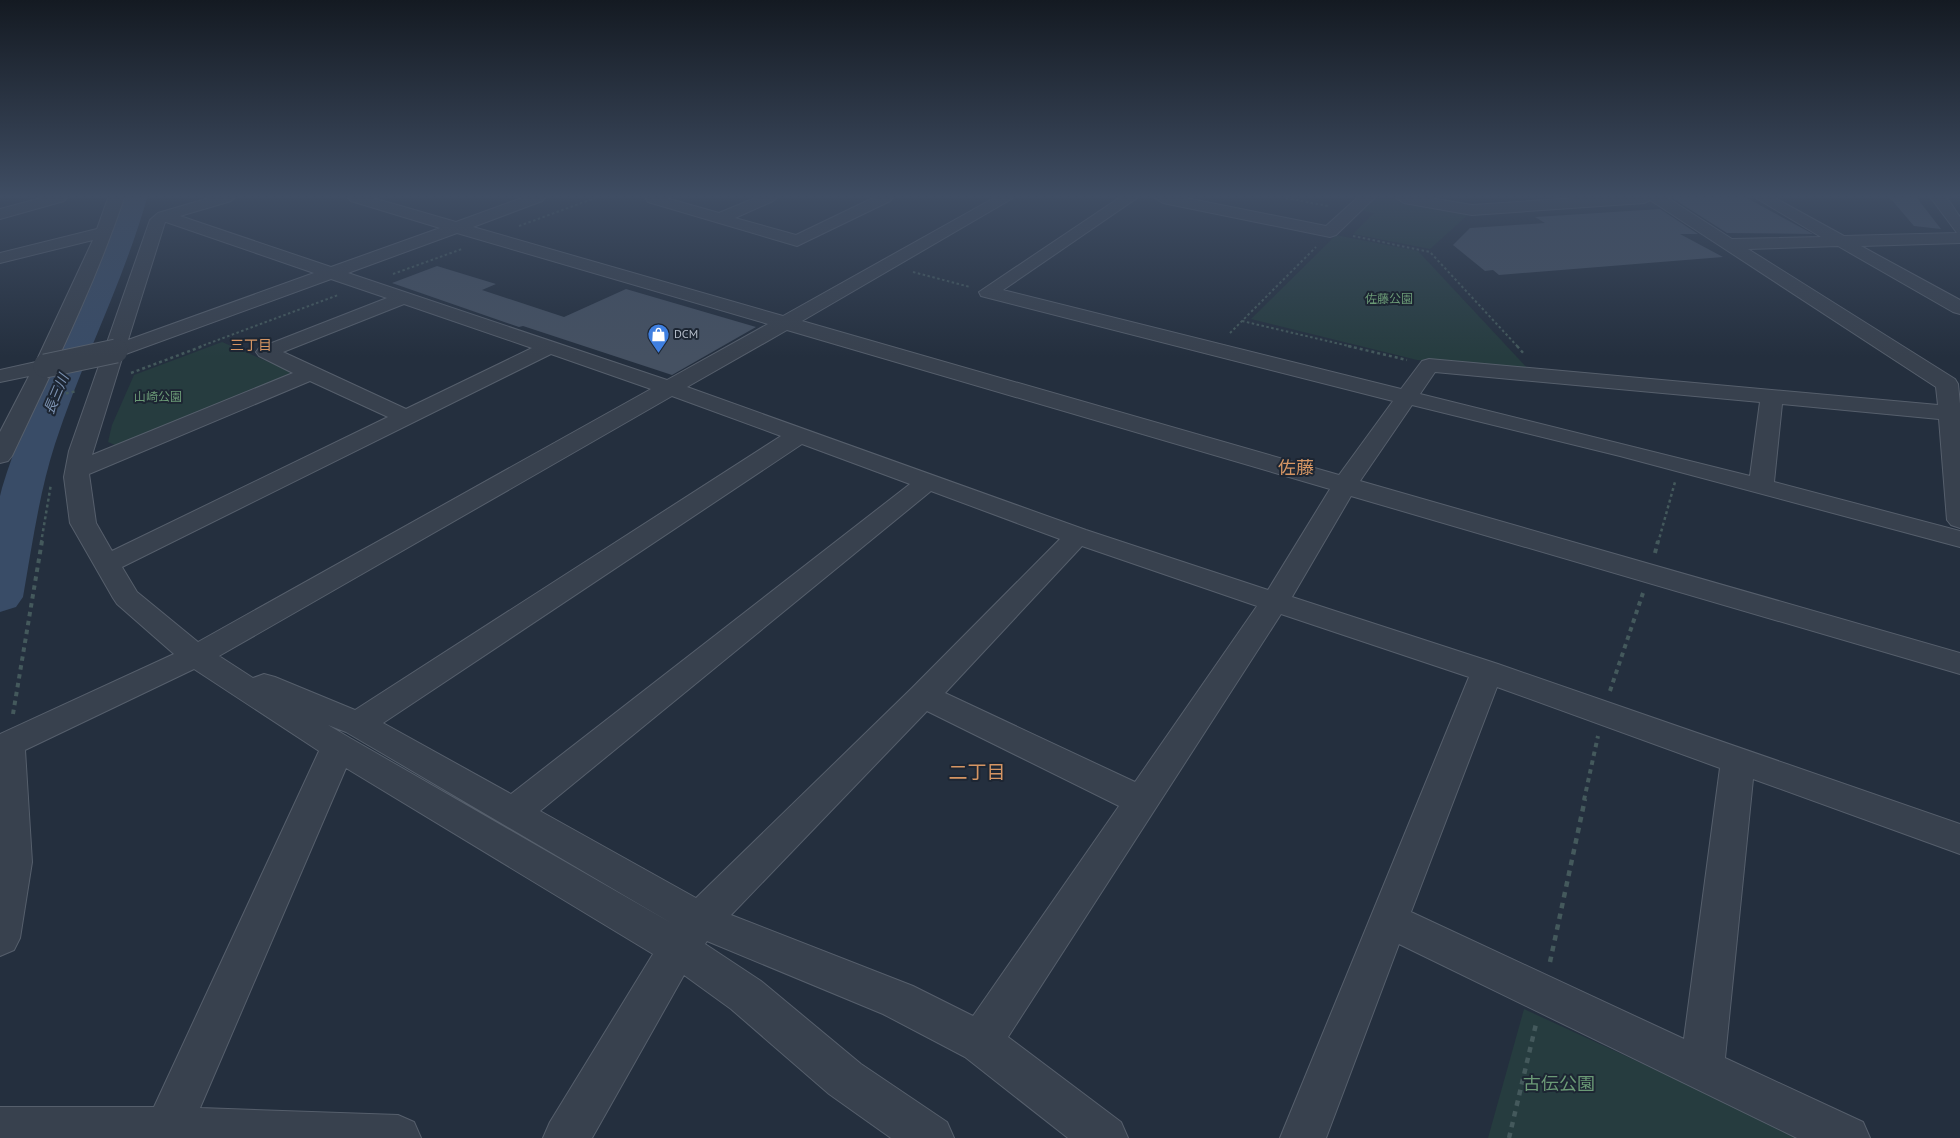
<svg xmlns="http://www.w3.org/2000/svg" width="1960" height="1138" font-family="'PT Sans','Noto Sans JP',sans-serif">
<rect width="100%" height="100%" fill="#242f3e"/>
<g fill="#263c3f">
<polygon points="1372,198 1392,198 1471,212 1430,249 1353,234 1374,213 1359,210"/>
<polygon points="1336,235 1418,251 1528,369 1417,360 1251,319"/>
<polygon points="222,342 290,371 289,375 130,440 115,445 108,442 112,425 134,375"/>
<polygon points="1524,1009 1803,1138 1488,1138"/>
</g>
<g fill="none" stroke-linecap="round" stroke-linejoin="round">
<path fill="#394c67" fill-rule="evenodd" d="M121 198H147C123 283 82 361 55 444 39 494 32 546 23 597L16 607 0 612V496L2 488C33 387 88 297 121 198Z"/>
</g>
<g fill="#455162">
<polygon points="1672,198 1747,198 1813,234 1727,233"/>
<polygon points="1890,198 1917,198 1941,229 1914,226"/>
<polygon points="1660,209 1698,234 1680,234 1723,257 1499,275 1493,270 1485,271 1453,245 1470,228 1545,223 1535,217"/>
<polygon points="437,266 496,284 482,290 564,317 626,289 756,327 672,375 523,326 519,327 392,283"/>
</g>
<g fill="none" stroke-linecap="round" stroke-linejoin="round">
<defs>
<g id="minor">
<polygon points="41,198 67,198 64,201 0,219 0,209"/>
<path d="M108 198H124C94 287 52 371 12 456L8 461 0 463V432L29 376 0 382V370L36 362 93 240 0 263V253L97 229Z"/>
<path d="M209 198H234L231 201 180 216 331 267 440 228 351 201 348 198H373L456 222 522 198H545L542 201 473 227 783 316 994 198H1013L802 321 1339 475 1393 401 981 296 979 292 1119 198H1137L1003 290 1401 389 1422 361 1429 359 1938 405 1936 387 1650 200 1644 203 1472 215 1404 203 1396 198H1430L1472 205 1577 198H1668L1732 239 1821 237 1756 198H1775L1844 236 1957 233 1931 198H1947L1960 217V243L1861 246 1960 300V314L1953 312 1838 246 1748 249 1955 379 1958 384 1960 404V528L1951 525 1947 520 1939 419 1782 404 1774 482 1960 531V547L1620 456 1412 405 1360 481 1960 653V674L1351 496 1292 597 1498 664 1960 824V854L1753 779 1725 1058 1863 1122 1870 1138H1797L1399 944 1326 1138H1280L1469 677 1281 614 1008 1037 1121 1122 1128 1138H1068L965 1057 883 1014 707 941 705 944 761 981 861 1064 947 1122 954 1138H891L829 1094 731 1009 684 975 592 1138H543L550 1122 653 954 346 768 200 1108 398 1115 414 1122 421 1138H0V1107H154L319 751 194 669 25 750 32 862 20 938 14 950 0 956V734L174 654 117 604 113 598 70 523 64 477 69 451 150 220 158 213ZM165 222H166L314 273 128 340ZM457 233 768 324 667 380 348 273ZM331 279 387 298 259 348 256 352 259 356 293 373 92 455 123 355ZM404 304 532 348 406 409 283 352ZM787 330 1330 489 1268 590 1086 530 687 387ZM551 354 651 389 198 642 137 592 122 567ZM1435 372 1760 402 1750 476 1420 394ZM310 381 388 417 112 551 96 523 89 474ZM672 396 781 436 355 710 275 677 264 674 253 678 219 656ZM802 444 910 484 511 794 383 723ZM931 491 1060 539 912 688 696 898 540 811ZM1082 546 1257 606 1135 782 945 693ZM1497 687 1720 768 1684 1039 1411 912ZM927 711 1119 806 973 1016 913 986 731 915ZM328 725 346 732 673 924 350 738Z"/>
<polygon points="646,198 666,198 719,213 755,198 776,198 773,201 735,218 796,235 873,198 893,198 890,201 797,246 648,202"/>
<polygon points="1155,198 1186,198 1326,226 1357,198 1374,198 1336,235 1330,237 1163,203"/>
</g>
</defs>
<use href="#minor" stroke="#565f6c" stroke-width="2"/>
<g stroke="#44595c" stroke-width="2" stroke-dasharray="2.5 2.5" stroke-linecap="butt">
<polyline points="1286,198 1328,206"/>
<polyline points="519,226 595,198"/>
<polyline points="1353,236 1430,252 1518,347"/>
<polyline points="913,272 970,287"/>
<polyline points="393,274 462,249"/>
<polyline points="1242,321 1353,347"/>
<polyline points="1230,333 1316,247"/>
<polyline points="199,347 338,295"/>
</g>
<g stroke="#44595c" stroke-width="2.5" stroke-dasharray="3 3" stroke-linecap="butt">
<polyline points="1348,346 1407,360"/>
<polyline points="1517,346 1525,355"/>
<polyline points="131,373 203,346"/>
<polyline points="54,396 77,391"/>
<polyline points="41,543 51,484"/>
<polyline points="1658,543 1675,482"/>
</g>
<g stroke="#44595c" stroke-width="4" stroke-dasharray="4.5 4.5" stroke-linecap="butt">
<polyline points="1655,553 1658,541"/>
<polyline points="1610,691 1643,593"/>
<polyline points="13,714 42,541"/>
<polyline points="1584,800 1598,736"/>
</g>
<g stroke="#44595c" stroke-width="4.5" stroke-dasharray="5.5 5.5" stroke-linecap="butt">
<polyline points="1550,962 1585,799"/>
<polyline points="1509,1138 1536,1024"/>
</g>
<use href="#minor" fill="#38414e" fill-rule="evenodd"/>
<defs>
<polyline id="minor-bridge" points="45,366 116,351"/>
</defs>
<use href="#minor-bridge" stroke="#565f6c" stroke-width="25" stroke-linecap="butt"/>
<use href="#minor-bridge" stroke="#38414e" stroke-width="23"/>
</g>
<linearGradient id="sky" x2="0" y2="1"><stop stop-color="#141a22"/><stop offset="0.55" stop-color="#3f4d63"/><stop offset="1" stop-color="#3f4d63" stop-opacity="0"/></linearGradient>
<rect width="1960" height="357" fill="url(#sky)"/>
<defs>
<symbol id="shop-pin" viewBox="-11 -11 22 30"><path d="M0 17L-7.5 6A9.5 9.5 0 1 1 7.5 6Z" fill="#3f7fe0" stroke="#1d2633"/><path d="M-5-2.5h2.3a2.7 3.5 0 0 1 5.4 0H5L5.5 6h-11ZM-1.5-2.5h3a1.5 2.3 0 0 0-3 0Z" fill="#fff"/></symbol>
</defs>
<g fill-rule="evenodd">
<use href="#shop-pin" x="646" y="322" width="25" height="34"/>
</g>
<g text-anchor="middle" stroke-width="4" stroke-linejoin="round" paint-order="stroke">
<g font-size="12" fill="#6b9a76" stroke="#1d2633">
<text x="1389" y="303">佐藤公園</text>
<text x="158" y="401">山崎公園</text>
</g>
<g font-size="12" fill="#b4bcc9" stroke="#1d2633" text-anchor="start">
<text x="674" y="338">DCM</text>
</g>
<g font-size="14" fill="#d59563" stroke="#1d2633">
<text x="251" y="350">三丁目</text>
</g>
<g font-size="14" font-style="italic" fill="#7c92b1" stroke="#1d2633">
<text transform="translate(56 394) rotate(-67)" y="5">長三川</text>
</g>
<g font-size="18" fill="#d59563" stroke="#1d2633">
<text x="1296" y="474">佐藤</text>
</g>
<g font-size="18" fill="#6b9a76" stroke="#1d2633">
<text x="1559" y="1090">古伝公園</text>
</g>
<g font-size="19" fill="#d59563" stroke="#1d2633">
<text x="977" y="779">二丁目</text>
</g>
</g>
</svg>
